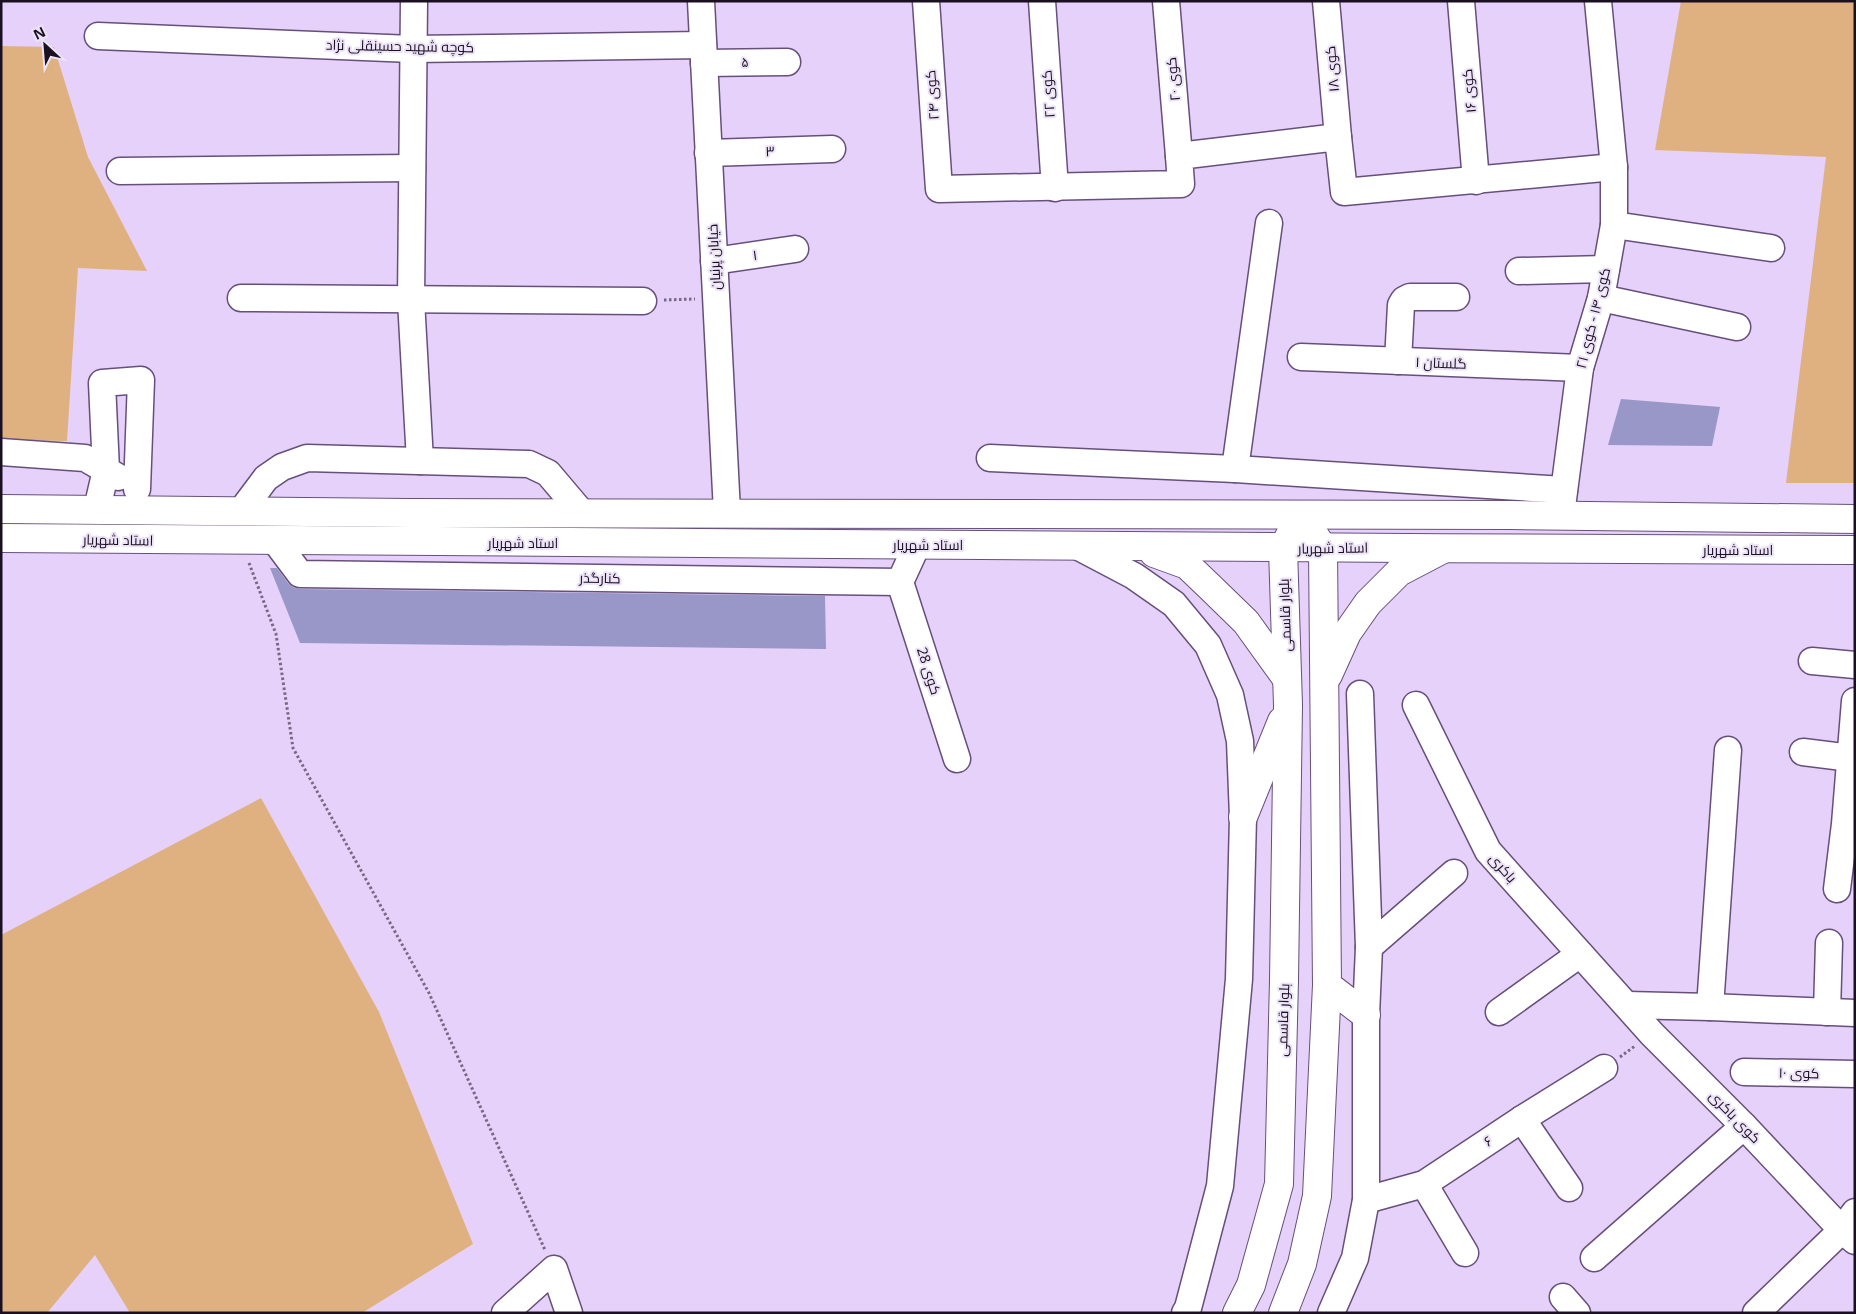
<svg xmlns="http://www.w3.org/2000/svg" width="1856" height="1314" font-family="'Open Sans',Cairo,sans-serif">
<rect width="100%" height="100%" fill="#e5d1f9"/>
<g fill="#e0b180">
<polygon points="1681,1 1855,1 1855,483 1786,483 1826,157 1655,150"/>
<polygon points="1,46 54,47 88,157 147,271 78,268 67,441 1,440"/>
<polygon points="261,798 379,1012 473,1244 362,1313 130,1313 95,1255 47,1313 1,1313 1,935"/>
</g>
<g fill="#9996c8">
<polygon points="1621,399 1720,407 1712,446 1608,445"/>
<polygon points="270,568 277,568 288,583 294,588 300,589 825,596 826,649 300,643"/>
</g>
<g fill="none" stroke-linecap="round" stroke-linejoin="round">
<defs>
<g id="minor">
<polyline points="414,1 411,300 420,461"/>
<polyline points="701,1 727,512"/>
<polyline points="926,1 939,189 1181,184 1179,156 1338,137 1344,192 1614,167"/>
<polyline points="1042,1 1055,188"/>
<polyline points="1166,1 1179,156"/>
<polyline points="1326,1 1338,137"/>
<polyline points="1461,1 1476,181"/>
<polyline points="98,36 412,49 703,45"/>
<polyline points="704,63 787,62"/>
<polyline points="708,153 832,149"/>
<polyline points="120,171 412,168"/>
<polyline points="1614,225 1771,248"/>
<polyline points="714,261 795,249"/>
<polyline points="1519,271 1606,269"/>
<polyline points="241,298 643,301"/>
<polyline points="1601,298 1737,327"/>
<polyline points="1301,357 1580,368"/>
<polyline points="1398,361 1401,305 1404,300 1410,297 1456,297"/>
<polyline points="1,452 85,458 118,477"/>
<polyline points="990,458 1235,469 1564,490"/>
<polyline points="1235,469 1269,223"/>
<polyline points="1562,507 1580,368 1601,298 1614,225 1614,167 1598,1"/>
<polyline points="97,509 106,470 102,383 141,380 137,489"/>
<polyline points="242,510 266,478 282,467 307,458 529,464 548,473 581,512"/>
<polyline points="276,542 300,574 900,582 917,545"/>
<polyline points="1077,546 1134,576 1174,604 1208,645 1230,695 1240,741 1243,817 1239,979 1220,1186 1188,1308 1185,1313"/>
<polyline points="900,582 957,759"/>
<polyline points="1812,661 1855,665"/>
<polyline points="1416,705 1488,851 1652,1034 1744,1126 1842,1230 1855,1241"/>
<polyline points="1803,752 1851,758"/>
<polyline points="1837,889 1845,824 1855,701"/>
<polyline points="1369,947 1454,873"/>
<polyline points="1627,1005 1710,1007 1855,1013"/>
<polyline points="1710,1007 1728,750"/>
<polyline points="1499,1012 1580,954"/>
<polyline points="1827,1012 1829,943"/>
<polyline points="1744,1072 1855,1074"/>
<polyline points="1522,1119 1569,1188"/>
<polyline points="1424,1184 1465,1253"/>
<polyline points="1366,1200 1424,1184 1522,1119 1604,1068"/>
<polyline points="1594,1258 1744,1126"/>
<polyline points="1563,1297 1577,1313"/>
<polyline points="505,1313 554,1269 569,1313"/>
<polyline points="1331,1313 1355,1258 1366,1200 1366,1015 1369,947 1360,694"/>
<polyline points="1756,1313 1842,1230 1855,1212"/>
</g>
<g id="major">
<polyline points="1,509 410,513 1511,515 1855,519"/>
<path d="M1 538C619 546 1237 547 1855 550"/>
<polyline points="1154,553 1187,565 1210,587 1246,622 1287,679"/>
<polyline points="1328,675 1347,633 1368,603 1399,572 1441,550"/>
<polyline points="1243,817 1282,721"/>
<polyline points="1327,985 1366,1015"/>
<polyline points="1237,1313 1251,1285 1279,1184 1284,980 1288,705 1283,549 1291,533"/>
<polyline points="1283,1313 1302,1264 1317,1196 1327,985 1323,548 1313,533"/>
</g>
</defs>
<use href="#minor" stroke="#66507b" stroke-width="29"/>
<use href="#major" stroke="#66507b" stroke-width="30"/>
<g stroke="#776884" stroke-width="3" stroke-dasharray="2.5 2.5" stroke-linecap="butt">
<polyline points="664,300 695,299"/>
<polyline points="249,563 276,634 293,748 429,993 545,1250"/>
<polyline points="1620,1057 1635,1046"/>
</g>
<use href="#minor" stroke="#fff" stroke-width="26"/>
<use href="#major" stroke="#fff" stroke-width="28"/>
</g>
<g text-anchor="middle" stroke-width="4" stroke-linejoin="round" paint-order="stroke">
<g font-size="14" fill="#1a1022" stroke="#ede3f7">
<text transform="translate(400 46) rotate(1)" y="5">کوچه شهید حسینقلی نژاد</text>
<text transform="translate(745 62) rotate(-1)" y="5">۵</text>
<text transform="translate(1332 69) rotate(-95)" y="5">کوی ۱۸</text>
<text transform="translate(1173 79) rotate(-95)" y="5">کوی ۲۰</text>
<text transform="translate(1469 91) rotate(-95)" y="5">کوی ۱۶</text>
<text transform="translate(1048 94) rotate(-94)" y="5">کوی ۲۲</text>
<text transform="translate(932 95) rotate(-94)" y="5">کوی ۲۴</text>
<text transform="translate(770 151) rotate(-2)" y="5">۳</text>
<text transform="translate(755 255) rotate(-8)" y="5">۱</text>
<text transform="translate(714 257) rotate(-93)" y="5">خیابان پرنیان</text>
<text transform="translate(1593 318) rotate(-76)" y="5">کوی ۱۴ - کوی ۲۱</text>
<text transform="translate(1441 363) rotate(2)" y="5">۱ گلستان</text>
<text transform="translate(118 540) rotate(1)" y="5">استاد شهریار</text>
<text x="523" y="548">استاد شهریار</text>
<text x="928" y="550">استاد شهریار</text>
<text transform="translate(1333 548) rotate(-1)" y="5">استاد شهریار</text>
<text x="1738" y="555">استاد شهریار</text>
<text transform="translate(600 578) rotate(1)" y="5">کنارگذر</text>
<text transform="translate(1285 615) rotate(-92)" y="5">بلوار قاسمی</text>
<text transform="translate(929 671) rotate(72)" y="5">کوی 28</text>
<text transform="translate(1503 868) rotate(49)" y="5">باکری</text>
<text transform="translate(1283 1020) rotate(-88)" y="5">بلوار قاسمی</text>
<text transform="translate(1799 1073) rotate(1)" y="5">کوی ۱۰</text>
<text transform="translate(1735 1117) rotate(46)" y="5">کوی باکری</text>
<text transform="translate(1488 1141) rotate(-33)" y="5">۶</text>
</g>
</g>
<rect width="1856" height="1314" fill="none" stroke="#1a1022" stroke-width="5"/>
<g transform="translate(45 45) rotate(334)" stroke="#ede3f7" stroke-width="4" paint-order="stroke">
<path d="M0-4L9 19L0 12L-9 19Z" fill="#1a1022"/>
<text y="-8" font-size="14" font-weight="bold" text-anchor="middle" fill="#1a1022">N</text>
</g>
</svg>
